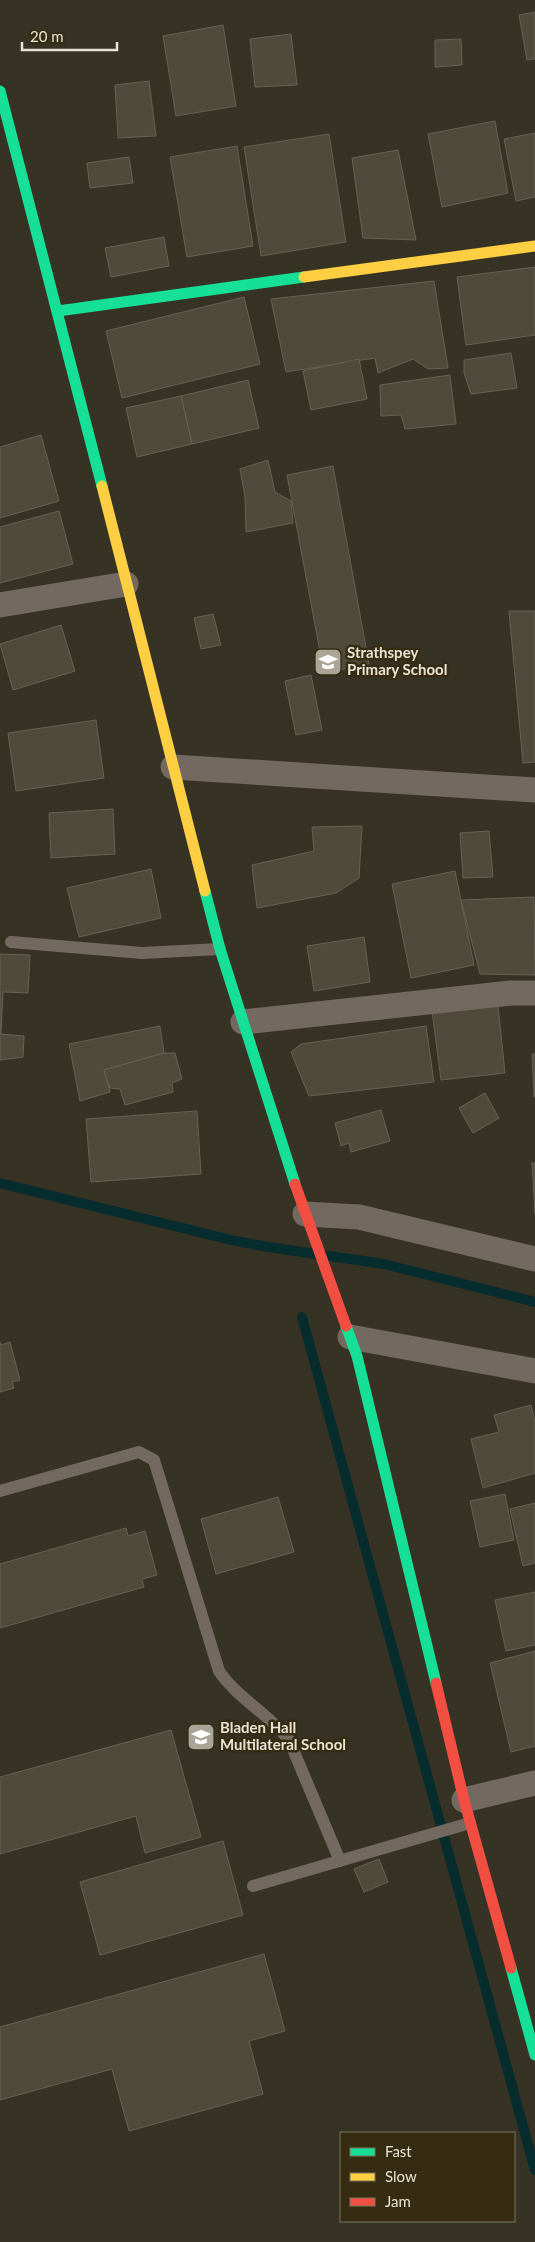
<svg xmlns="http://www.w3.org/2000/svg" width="535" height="2242" font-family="Lato,sans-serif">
<rect width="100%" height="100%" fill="#373324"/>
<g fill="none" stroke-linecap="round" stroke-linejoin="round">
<g stroke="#072c2d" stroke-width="10">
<polyline points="0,1183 231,1240 268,1247 384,1264 535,1302"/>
<polyline points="302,1317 535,2170"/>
</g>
</g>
<g fill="#4f4a39" stroke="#656256">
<polygon points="535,12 535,59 527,60 519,15"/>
<polygon points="223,25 236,106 176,116 163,36"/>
<polygon points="291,34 297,85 255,87 250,39"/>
<polygon points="461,39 462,65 435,67 435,40"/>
<polygon points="149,81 156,136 118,138 115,85"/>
<polygon points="495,121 508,193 442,207 428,134"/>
<polygon points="535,133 535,197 516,201 504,139"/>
<polygon points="329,134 346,242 261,256 244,147"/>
<polygon points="237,146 253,246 187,257 170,157"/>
<polygon points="398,150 416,240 363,238 352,158"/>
<polygon points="129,157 133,183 90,188 87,163"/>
<polygon points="164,237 169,266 111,277 105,248"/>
<polygon points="535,267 535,335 466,345 457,277"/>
<polygon points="434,281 448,368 428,369 413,359 378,373 375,358 286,372 271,299"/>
<polygon points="244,297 260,364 122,398 106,331"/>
<polygon points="511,353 517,388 471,394 464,373 464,360"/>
<polygon points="359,359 367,399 311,410 303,371"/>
<polygon points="450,375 456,424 405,429 401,415 381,416 380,385"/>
<polygon points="248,380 259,428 192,444 181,396"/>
<polygon points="181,396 192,444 137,457 126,408"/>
<polygon points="41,435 59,501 0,518 0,447"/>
<polygon points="268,460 275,492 291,501 293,523 246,532 245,497 240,469"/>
<polygon points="333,466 369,664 324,673 287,475"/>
<polygon points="59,511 73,564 0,583 0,527"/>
<polygon points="509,611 535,611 535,762 523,763"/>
<polygon points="213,614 221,645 201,649 194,618"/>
<polygon points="61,625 75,671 13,690 0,644"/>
<polygon points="311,675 322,730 296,735 285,681"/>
<polygon points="96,720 104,778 16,791 8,733"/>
<polygon points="113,809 115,854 51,858 49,813"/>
<polygon points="362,826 359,878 336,893 257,908 252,865 314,851 312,827"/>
<polygon points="489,831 493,877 463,878 460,833"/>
<polygon points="151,869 161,918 79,937 67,888"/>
<polygon points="455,871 474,965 411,978 392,884"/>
<polygon points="534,897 535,975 480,974 461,900"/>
<polygon points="364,937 370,982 314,991 307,946"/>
<polygon points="0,954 30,955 28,993 3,992 1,1034 24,1036 23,1057 0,1060"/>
<polygon points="498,1006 505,1073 441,1080 432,1011"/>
<polygon points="160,1026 164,1053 104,1070 110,1092 80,1101 69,1044"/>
<polygon points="426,1026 434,1082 309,1096 291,1052 301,1044"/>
<polygon points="164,1053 175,1053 182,1079 172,1083 173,1092 125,1105 120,1089 110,1088 104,1070"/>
<polygon points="532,1054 535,1054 535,1097 534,1097"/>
<polygon points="485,1093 499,1118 473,1133 459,1108"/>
<polygon points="381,1110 390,1141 351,1152 349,1143 341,1146 335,1123"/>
<polygon points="197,1111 201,1174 91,1182 86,1119"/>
<polygon points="532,1163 535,1163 535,1214"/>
<polygon points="0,1342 1,1345 10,1342 20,1380 12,1382 14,1388 0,1392"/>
<polygon points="531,1405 535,1422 535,1473 483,1488 471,1439 499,1432 494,1415"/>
<polygon points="505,1494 514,1540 480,1547 470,1501"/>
<polygon points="278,1497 294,1552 216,1574 201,1519"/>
<polygon points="535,1503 535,1563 523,1566 510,1509"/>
<polygon points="126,1528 128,1536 145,1531 157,1575 142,1579 144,1587 0,1628 0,1564"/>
<polygon points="535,1592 535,1645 506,1651 495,1600"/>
<polygon points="535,1651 535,1746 511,1752 490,1663"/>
<polygon points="171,1730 201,1837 145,1853 136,1816 0,1854 0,1777"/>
<polygon points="223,1841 243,1915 100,1955 80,1882"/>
<polygon points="379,1859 388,1882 364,1892 354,1869"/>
<polygon points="264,1954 285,2031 249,2041 263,2094 129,2131 112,2069 0,2100 0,2027"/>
</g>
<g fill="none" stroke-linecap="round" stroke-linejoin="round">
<g stroke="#736960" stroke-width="12">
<polyline points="11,942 142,953 220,949"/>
<path d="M0 1491 139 1452 154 1460 219 1671C237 1698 269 1714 289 1740L340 1861"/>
<polyline points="253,1886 470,1823"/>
</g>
<g stroke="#736960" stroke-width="25">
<polyline points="0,605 126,584"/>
<polyline points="173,767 535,790"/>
<polyline points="243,1022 511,993 535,993"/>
<polyline points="305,1214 359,1217 535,1259"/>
<polyline points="350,1337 535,1371"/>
<polyline points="464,1800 535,1783"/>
</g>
<g stroke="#16e098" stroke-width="11">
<polyline points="0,91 102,486"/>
<polyline points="58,311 304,277"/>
<polyline points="205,891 220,949 295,1184"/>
<polyline points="346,1326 357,1356 436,1683"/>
<polyline points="511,1968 535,2055"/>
</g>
<g stroke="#ffcf43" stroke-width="11">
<polyline points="304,277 535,246"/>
<polyline points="102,486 205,891"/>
</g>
<g stroke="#f24e42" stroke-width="11">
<polyline points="295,1184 346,1326"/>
<polyline points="436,1683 464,1800 511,1968"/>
</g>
</g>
<defs>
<symbol id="school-square" viewBox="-11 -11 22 22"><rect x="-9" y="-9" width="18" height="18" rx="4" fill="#aaa596" stroke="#352c12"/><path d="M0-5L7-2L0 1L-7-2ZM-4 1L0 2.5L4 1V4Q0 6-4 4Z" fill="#fff"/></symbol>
</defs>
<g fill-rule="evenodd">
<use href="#school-square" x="312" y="646" width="32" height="32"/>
<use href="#school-square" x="185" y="1721" width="32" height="32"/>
</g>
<g text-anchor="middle" stroke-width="5" stroke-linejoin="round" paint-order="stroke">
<g font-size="15" font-weight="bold" fill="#e8e3d4" stroke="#352c12" text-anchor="start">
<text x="347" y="658">Strathspey<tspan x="347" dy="17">Primary School</tspan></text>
<text x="220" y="1733">Bladen Hall<tspan x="220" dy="17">Multilateral School</tspan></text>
</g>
</g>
<rect x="340" y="2132" width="175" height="90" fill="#352c12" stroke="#7d7560"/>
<rect x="350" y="2148" width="25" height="8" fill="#16e098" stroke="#7d7560"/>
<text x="385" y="2157" font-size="15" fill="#e8e3d4">Fast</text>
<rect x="350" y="2173" width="25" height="8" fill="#ffcf43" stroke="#7d7560"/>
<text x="385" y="2182" font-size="15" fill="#e8e3d4">Slow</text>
<rect x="350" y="2198" width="25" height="8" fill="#f24e42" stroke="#7d7560"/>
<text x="385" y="2207" font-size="15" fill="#e8e3d4">Jam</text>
<path d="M22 42v8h95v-8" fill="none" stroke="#e8e3d4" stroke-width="2.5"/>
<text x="30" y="42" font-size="15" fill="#e8e3d4" stroke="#352c12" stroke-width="4" paint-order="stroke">20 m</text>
</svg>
